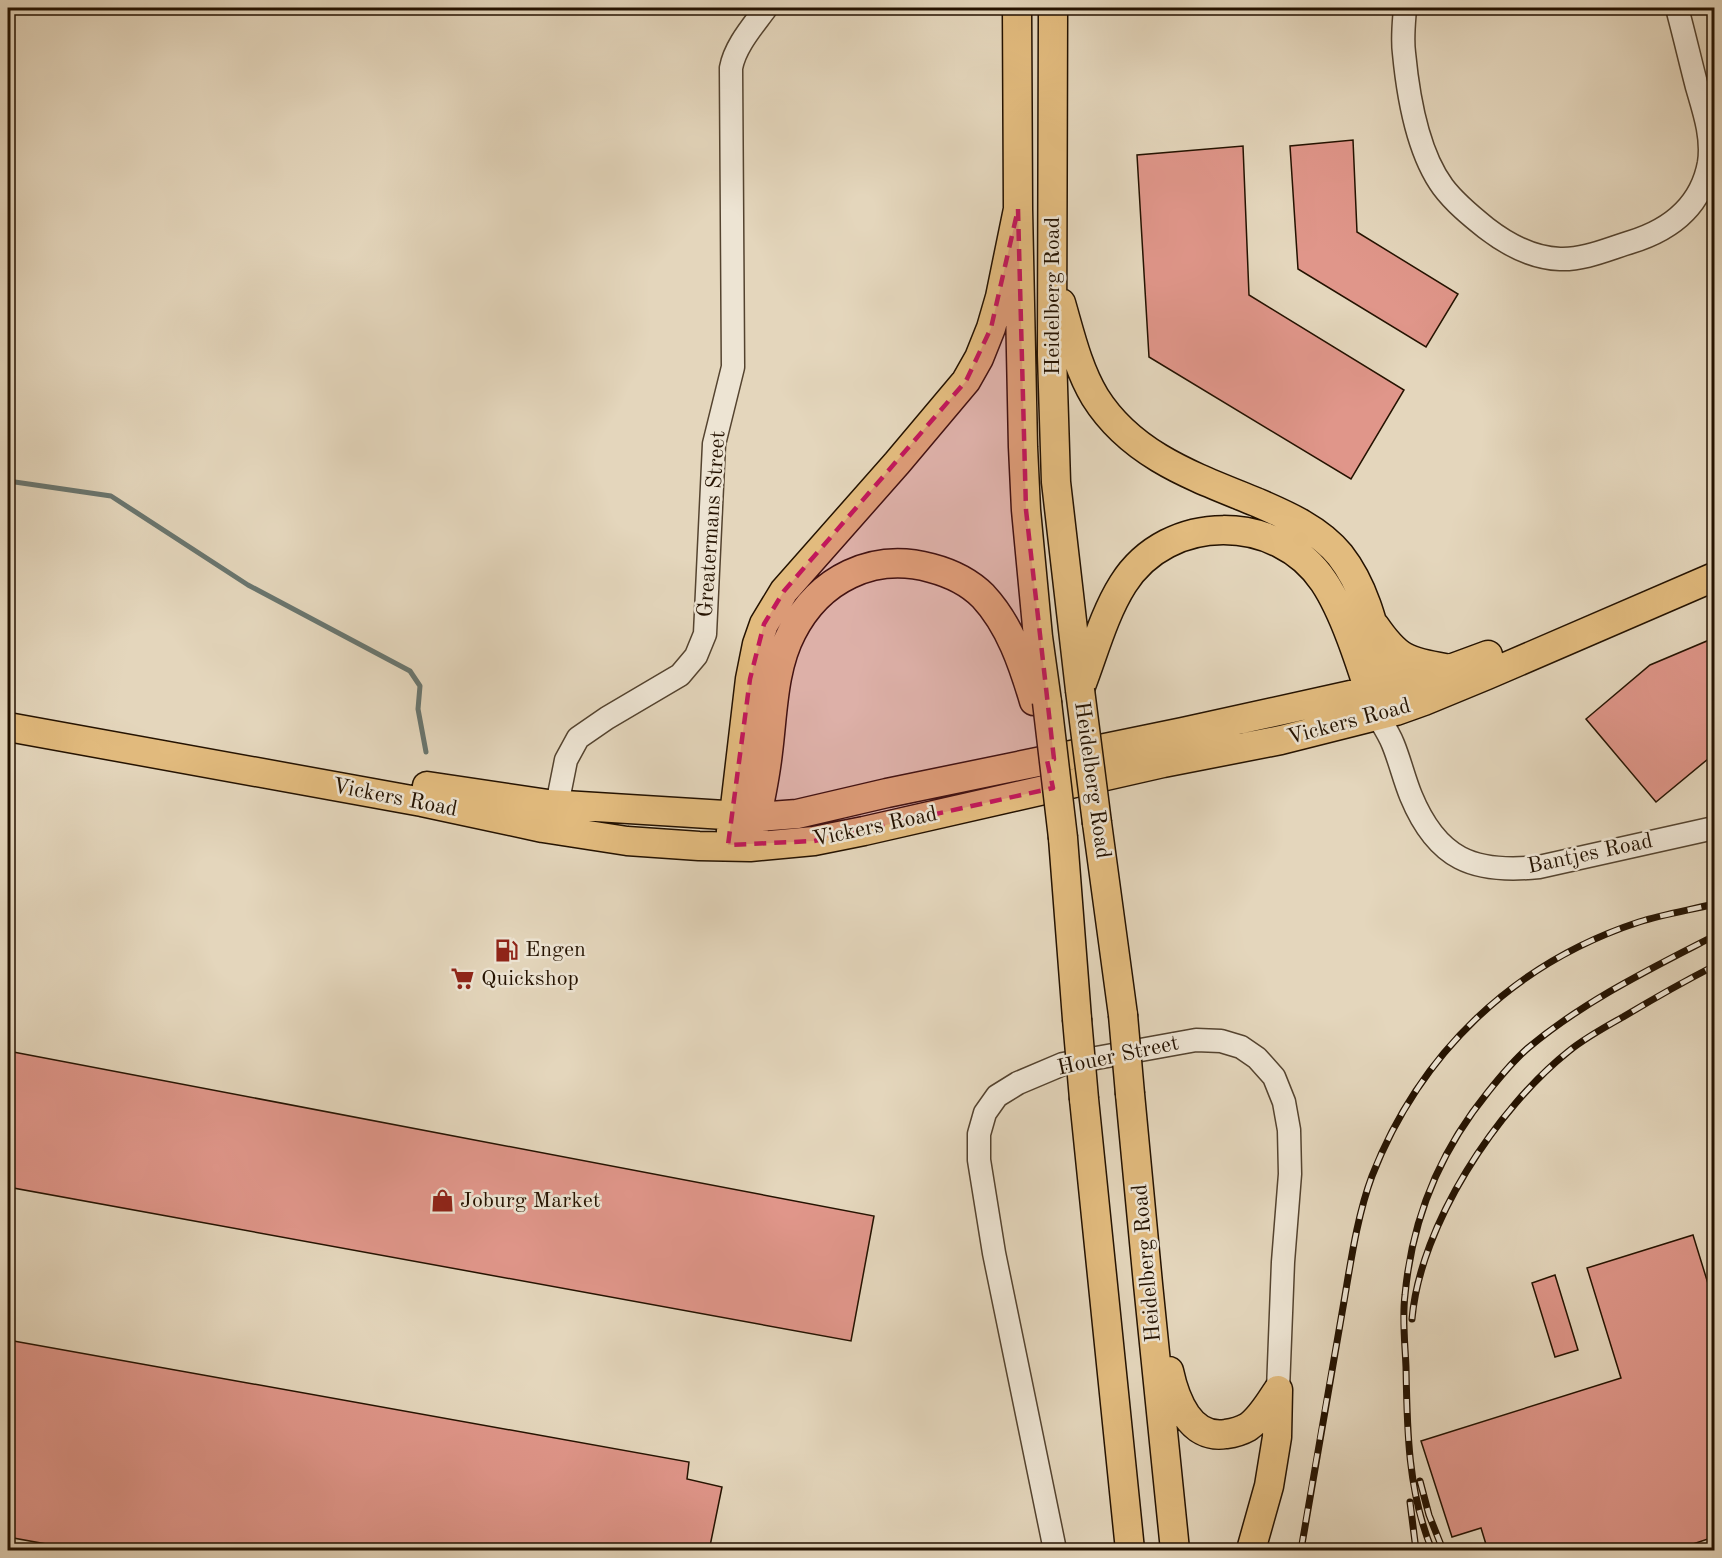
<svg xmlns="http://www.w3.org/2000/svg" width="1722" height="1558" viewBox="0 0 1722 1558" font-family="'Old Standard TT',serif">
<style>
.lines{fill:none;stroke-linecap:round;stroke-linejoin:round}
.stream{stroke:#69756e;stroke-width:5}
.building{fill:#e0968a;stroke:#241200;stroke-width:1.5}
.minor-casing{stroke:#54432f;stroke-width:25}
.major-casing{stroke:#241200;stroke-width:31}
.minor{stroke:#ede4d3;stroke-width:22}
.major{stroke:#e2bb7e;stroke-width:28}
.rail-casing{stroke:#241200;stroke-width:7}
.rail{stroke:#ede4d3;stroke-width:4.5;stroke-dasharray:14;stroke-linecap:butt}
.major-bridge-casing{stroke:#241200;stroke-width:31;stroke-linecap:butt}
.major-bridge{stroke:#e2bb7e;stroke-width:28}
.marked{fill:#c2185b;fill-opacity:0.2;stroke:#c2185b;stroke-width:4.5;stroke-dasharray:12 8;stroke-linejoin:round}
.labels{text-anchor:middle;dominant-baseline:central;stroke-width:5;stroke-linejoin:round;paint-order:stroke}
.street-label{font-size:22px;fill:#241200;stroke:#ede4d3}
.poi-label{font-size:22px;fill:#241200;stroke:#ede4d3;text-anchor:start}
</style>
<rect width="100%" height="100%" fill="#e4d6bc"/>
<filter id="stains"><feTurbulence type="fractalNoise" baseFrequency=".00333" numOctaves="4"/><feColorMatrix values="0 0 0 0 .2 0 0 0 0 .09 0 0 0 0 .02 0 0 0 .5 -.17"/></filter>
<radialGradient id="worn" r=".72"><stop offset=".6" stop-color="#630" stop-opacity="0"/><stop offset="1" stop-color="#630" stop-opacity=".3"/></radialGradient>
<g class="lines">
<!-- stream -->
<path class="stream" d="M 8,481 L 111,496 L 248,585 L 410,671 L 420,686 L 418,709 L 426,752"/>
</g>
<!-- building -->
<path class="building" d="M 1353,140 L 1357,232 L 1458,294 L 1426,347 L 1298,269 L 1290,146 Z
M 1243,146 L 1249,295 L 1404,390 L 1351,479 L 1149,357 L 1137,155 Z
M 1714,638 L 1714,754 L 1656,802 L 1586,719 L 1650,665 Z
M 8,1051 L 874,1216 L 851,1341 L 8,1187 Z
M 1693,1235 L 1714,1303 L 1714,1537 L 1672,1551 L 1488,1551 L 1481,1528 L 1452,1537 L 1421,1441 L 1621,1378 L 1587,1268 Z
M 1555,1275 L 1578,1350 L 1555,1357 L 1532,1283 Z
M 8,1340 L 689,1462 L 687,1479 L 722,1487 L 709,1551 L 85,1551 L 8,1537 Z"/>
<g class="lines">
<defs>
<path id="minor" d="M 1405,8 C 1404,22 1402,38 1404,53 C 1408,95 1418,153 1443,187 C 1455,203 1471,216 1486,228 C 1508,245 1532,258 1560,259 C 1584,260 1608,249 1631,242 C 1670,230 1701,207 1709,163 C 1713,137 1704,111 1697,87 C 1690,60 1684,34 1677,8
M 1377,715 C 1383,725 1389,734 1393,744 C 1400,761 1404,779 1411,796 C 1437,859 1473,874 1539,867 L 1714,828
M 557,805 L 566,760 L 578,738 L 607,718 L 680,675 L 696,656 L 705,634 L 714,444 L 733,367 L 731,68 C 735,46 753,26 766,8
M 1055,1550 L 994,1253 L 979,1160 L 979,1134 L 985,1113 L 997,1096 L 1018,1083 L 1063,1064 L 1196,1040 L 1221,1041 L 1241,1047 L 1257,1058 L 1274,1077 L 1284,1102 L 1289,1130 L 1290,1174 L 1283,1262 L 1278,1390"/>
<path id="major" d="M 1017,8 L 1018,209 L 1023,447 L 1026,510 L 1038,637 L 1047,702
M 1053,8 L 1052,355 L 1056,482 L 1080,690
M 1061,303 C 1070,334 1078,369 1095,397 C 1132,456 1195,477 1256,502 C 1286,515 1319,529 1340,555 C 1373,597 1378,654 1394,704
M 1375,626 C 1397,658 1407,662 1445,668
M 1081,686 C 1094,652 1104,614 1123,584 C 1168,512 1278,513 1324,582 C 1346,615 1363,672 1375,709
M 8,727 L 422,802 L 543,828 L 627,841 L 699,846 L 750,847 L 814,841 L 864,831 L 1163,763 L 1281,740 L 1396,711 L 1424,701 L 1487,675 L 1714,577
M 427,786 L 548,804 L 757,817 L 797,814 L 887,793 L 1183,732 L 1369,691 L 1450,669 L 1488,655
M 1097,823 L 1123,1015
M 731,831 L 734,815 L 750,679 L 757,644 L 764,624 L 784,591 L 897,463 L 966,381 L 979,358 L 991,328 L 1000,297 L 1018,209
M 753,833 C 759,807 765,779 768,752 C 773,713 773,668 792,632 C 819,579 873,552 931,568 C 950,573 969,582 983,596 C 1010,625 1023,664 1034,701
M 1063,838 L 1077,1019
M 1130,1094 L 1148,1284 L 1175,1550
M 1084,1099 L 1130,1550
M 1169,1371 C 1175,1399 1190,1440 1226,1434 C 1234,1433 1241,1431 1248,1427 C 1261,1418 1269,1403 1278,1390
M 1251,1550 L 1269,1486 L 1277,1437 L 1278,1390"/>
</defs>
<!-- minor casing -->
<use href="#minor" class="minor-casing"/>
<!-- major casing -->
<use href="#major" class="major-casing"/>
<!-- minor -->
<use href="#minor" class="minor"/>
<!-- major -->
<use href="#major" class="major"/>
<defs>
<path id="rail" d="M 1412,1319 C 1420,1225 1497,1108 1569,1051 C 1585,1038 1605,1027 1623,1017 C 1653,999 1683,982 1714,966
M 1420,1481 L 1429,1515 L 1443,1550
M 1410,1502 L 1416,1550
M 1301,1550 C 1314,1471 1328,1392 1342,1313 C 1350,1268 1356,1219 1372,1176 C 1420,1053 1514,963 1639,922 C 1664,914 1690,910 1714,904
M 1432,1550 C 1408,1492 1407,1430 1406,1367 C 1405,1343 1402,1318 1405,1295 C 1412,1219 1440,1151 1488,1092 C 1500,1077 1513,1061 1528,1048 C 1584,1001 1650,969 1714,936"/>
</defs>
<!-- rail casing -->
<use href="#rail" class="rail-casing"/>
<!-- rail -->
<use href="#rail" class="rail"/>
<defs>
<path id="major-bridge" d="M 1080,690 L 1097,823
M 1047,702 L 1063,838
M 1123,1015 L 1130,1094
M 1077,1019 L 1084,1099"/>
</defs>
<!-- major-bridge casing -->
<use href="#major-bridge" class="major-bridge-casing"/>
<!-- major-bridge -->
<use href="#major-bridge" class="major-bridge"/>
</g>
<!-- marked area -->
<path class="marked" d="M 1018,209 L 1026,510 L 1054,759 L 1047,760 L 1053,788 L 814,841 L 728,845 L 750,679 L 764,624 L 784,591 L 966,381 L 991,328 Z"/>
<!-- icons -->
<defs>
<symbol id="fuel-bare" viewBox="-9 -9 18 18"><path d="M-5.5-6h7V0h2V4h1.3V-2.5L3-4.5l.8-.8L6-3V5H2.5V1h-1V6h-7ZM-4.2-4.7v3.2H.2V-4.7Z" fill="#8f2418" stroke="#ede4d3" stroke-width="2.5" paint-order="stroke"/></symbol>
<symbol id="supermarket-bare" viewBox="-9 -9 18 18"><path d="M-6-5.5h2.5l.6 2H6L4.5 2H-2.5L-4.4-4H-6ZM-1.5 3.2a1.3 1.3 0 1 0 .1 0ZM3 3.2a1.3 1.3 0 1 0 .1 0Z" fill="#8f2418" stroke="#ede4d3" stroke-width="2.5" paint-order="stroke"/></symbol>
<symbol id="shop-bare" viewBox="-9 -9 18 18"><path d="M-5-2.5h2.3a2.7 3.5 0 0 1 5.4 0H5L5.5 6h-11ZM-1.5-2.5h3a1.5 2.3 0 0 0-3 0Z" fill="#8f2418" stroke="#ede4d3" stroke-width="2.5" paint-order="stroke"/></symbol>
</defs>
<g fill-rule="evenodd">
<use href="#fuel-bare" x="490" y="934" width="33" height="33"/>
<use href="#supermarket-bare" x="446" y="962" width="33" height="33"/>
<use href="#shop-bare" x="426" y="1184" width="33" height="33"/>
</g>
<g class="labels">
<!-- street labels -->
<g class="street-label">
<text transform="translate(1053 296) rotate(-90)">Heidelberg Road</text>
<text transform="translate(712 524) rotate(-86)">Greatermans Street</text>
<text transform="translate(1349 722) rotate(-15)">Vickers Road</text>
<text transform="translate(1092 780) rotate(82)">Heidelberg Road</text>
<text transform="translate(395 798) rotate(11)">Vickers Road</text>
<text transform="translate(875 827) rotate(-12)">Vickers Road</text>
<text transform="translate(1590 854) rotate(-12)">Bantjes Road</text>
<text transform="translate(1118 1056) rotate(-12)">Houer Street</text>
<text transform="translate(1147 1263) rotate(-95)">Heidelberg Road</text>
</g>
<!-- poi labels -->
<g class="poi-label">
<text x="525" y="950">Engen</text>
<text x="481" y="979">Quickshop</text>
<text x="460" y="1201">Joburg Market</text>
</g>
</g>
<!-- margin -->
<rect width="1722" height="1558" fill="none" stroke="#e4d6bc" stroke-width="30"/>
<rect x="9" y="9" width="1704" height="1540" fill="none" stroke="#241200" stroke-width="3"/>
<rect x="15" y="15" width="1692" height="1528" fill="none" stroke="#241200" stroke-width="1.5"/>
<rect width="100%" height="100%" filter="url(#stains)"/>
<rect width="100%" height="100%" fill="url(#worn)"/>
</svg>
